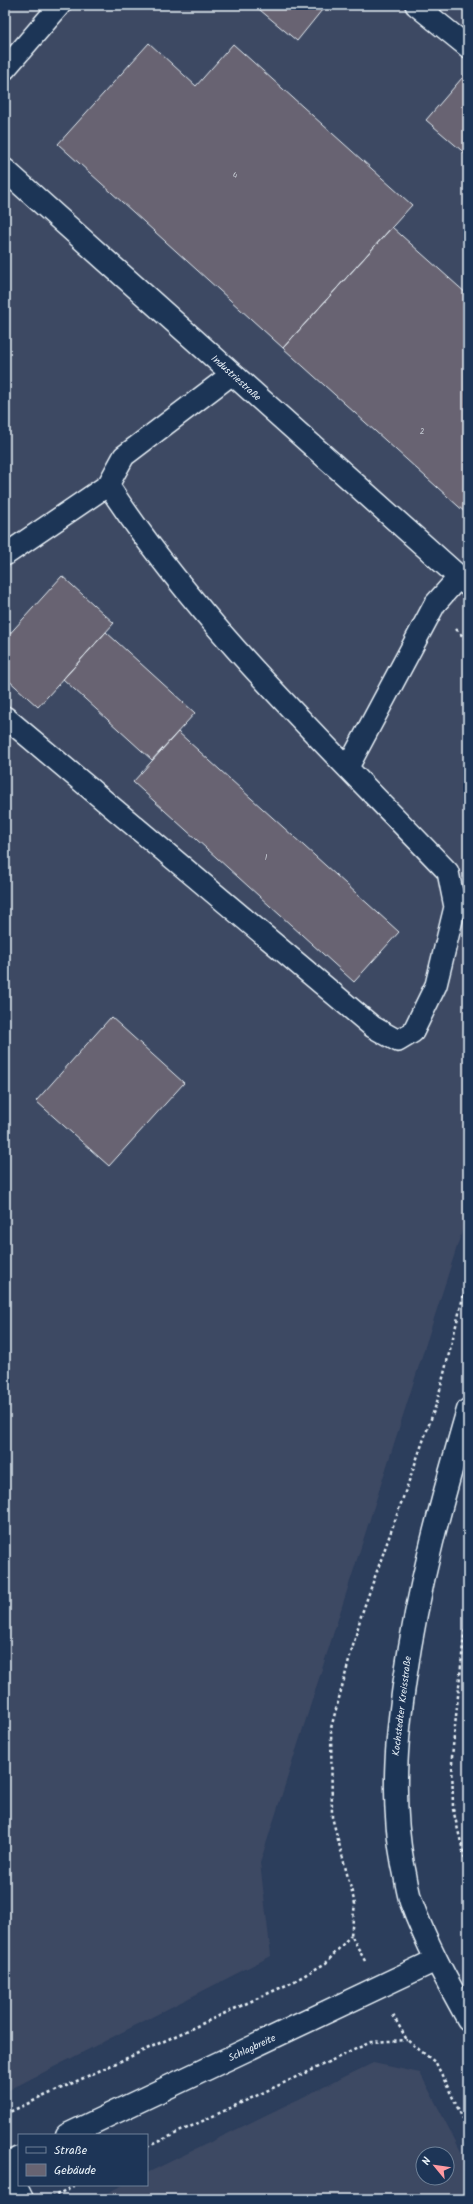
<svg xmlns="http://www.w3.org/2000/svg" width="473" height="2204" viewBox="0 0 473 2204" font-family="Kalam,sans-serif">
<style>
.built{fill:#3e4963;fill-rule:evenodd}
.building{fill:#686472;stroke:#e8f1f8}
.lines{fill:none;stroke-linecap:round;stroke-linejoin:round}
.service-casing{stroke:#e8f1f8;stroke-width:24}
.minor-casing{stroke:#e8f1f8;stroke-width:25}
.tertiary-casing{stroke:#e8f1f8;stroke-width:25}
.path{stroke:#e8f1f8;stroke-width:2.5;stroke-dasharray:3 3;stroke-linecap:butt}
.service{stroke:#1d3557;stroke-width:21}
.minor{stroke:#1d3557;stroke-width:22}
.tertiary{stroke:#1d3557;stroke-width:22}
.labels{text-anchor:middle;dominant-baseline:central;stroke-width:4;stroke-linejoin:round;paint-order:stroke}
.number-label{font-size:8px;fill:#c8ced6}
.street-label{font-size:10px;fill:#e8f1f8;stroke:#1d3557}
</style>
<rect width="100%" height="100%" fill="#2c3e5c"/>
<filter id="ink" filterUnits="userSpaceOnUse"><feTurbulence type="fractalNoise" baseFrequency=".025" numOctaves="2"/><feDisplacementMap in="SourceGraphic" scale="8" xChannelSelector="R" yChannelSelector="G"/><feConvolveMatrix kernelMatrix="1 2 1 2 8 2 1 2 1" color-interpolation-filters="sRGB"/></filter>
<g filter="url(#ink)">
<!-- built -->
<path class="built" d="M 5,5 L 468,5 L 468,1212 L 260,1863 L 271,1956 L 5,2092 Z
M 373,2063 L 420,2073 L 468,2165 L 468,2199 L 95,2199 L 123,2185 L 147,2185 L 147,2173 ZM 423,2154 L 447,2154 L 447,2178 L 423,2178 Z"/>
<!-- building -->
<path class="building" d="M 254,5 L 326,5 L 297,41 Z
M 149,43 L 196,86 L 233,44 L 412,205 L 283,348 L 58,144 Z
M 468,71 L 468,156 L 426,120 Z
M 392,227 L 468,295 L 468,515 L 283,348 Z
M 62,576 L 114,623 L 38,707 L 5,677 L 5,639 Z
M 106,632 L 195,713 L 152,760 L 63,679 Z
M 178,732 L 399,932 L 354,982 L 133,782 Z
M 111,1017 L 184,1083 L 109,1166 L 36,1101 Z"/>
<g class="lines">
<defs>
<path id="service" d="M 416,5 L 468,47
M 5,69 L 60,5
M 5,555 L 108,485
M 5,717 L 373,1027 L 398,1041 L 413,1032 L 436,985 L 455,907 L 448,872 C 331,749 201,627 108,485 L 124,456 L 232,374
M 348,767 L 435,604 L 459,577"/>
<path id="minor" d="M 5,170 L 468,585
M 5,2165 L 22,2199"/>
<path id="tertiary" d="M 468,1410 C 442,1500 418,1586 405,1679 C 396,1741 391,1802 403,1865 C 406,1877 407,1890 411,1902 C 426,1943 447,1981 468,2019
M 67,2135 L 436,1960
M 5,2165 L 19,2158"/>
</defs>
<!-- service casing -->
<use href="#service" class="service-casing"/>
<!-- minor casing -->
<use href="#minor" class="minor-casing"/>
<!-- tertiary casing -->
<use href="#tertiary" class="tertiary-casing"/>
<!-- path -->
<path class="path" d="M 456,629 L 468,642
M 468,1618 L 464,1635 L 452,1757 L 453,1809 L 468,1872
M 365,1961 L 351,1935 L 355,1904 L 332,1817 L 331,1728 L 361,1616 L 437,1402 L 468,1277
M 393,2015 L 407,2040 L 436,2063 L 468,2129
M 5,2114 L 293,1982 L 326,1963 L 351,1935
M 147,2147 L 371,2042 L 407,2040
M 51,2198 L 75,2185"/>
<!-- service -->
<use href="#service" class="service"/>
<!-- minor -->
<use href="#minor" class="minor"/>
<!-- tertiary -->
<use href="#tertiary" class="tertiary"/>
</g>
</g>
<g class="labels">
<!-- number labels -->
<g class="number-label">
<text x="235" y="175">4</text>
<text x="422" y="431">2</text>
<text x="266" y="857">1</text>
</g>
<!-- street labels -->
<g class="street-label">
<text transform="translate(236 378) rotate(42)">Industriestraße</text>
<text transform="translate(402 1706) rotate(-83)">Kochstedter Kreisstraße</text>
<text transform="translate(252 2048) rotate(-25)">Schlagbreite</text>
</g>
</g>
<!-- margin -->
<rect width="473" height="2204" fill="none" stroke="#1d3557" stroke-width="20"/>
<rect x="10" y="10" width="453" height="2184" fill="none" stroke="#e8f1f8" stroke-width="1.5" filter="url(#ink)"/>
<!-- legend -->
<rect x="18" y="2134" width="130" height="52" fill="#1d3557" stroke="#6e8097"/>
<rect x="26" y="2147" width="20" height="6" fill="#1d3557" stroke="#6e8097"/>
<text x="54" y="2154" font-size="12" fill="#e8f1f8">Straße</text>
<rect x="26" y="2164" width="20" height="12" fill="#686472" stroke="#6e8097"/>
<text x="54" y="2174" font-size="12" fill="#e8f1f8">Gebäude</text>
<!-- north arrow -->
<g transform="translate(435 2166) rotate(299)"><circle r="19" fill="#1d3557" stroke="#6e8097"/>
<path d="M0-3L7 15L0 10L-7 15Z" fill="#ff9aa2"/>
<text y="-6" font-size="11" font-weight="bold" text-anchor="middle" fill="#e8f1f8">N</text>
</g>
</svg>
